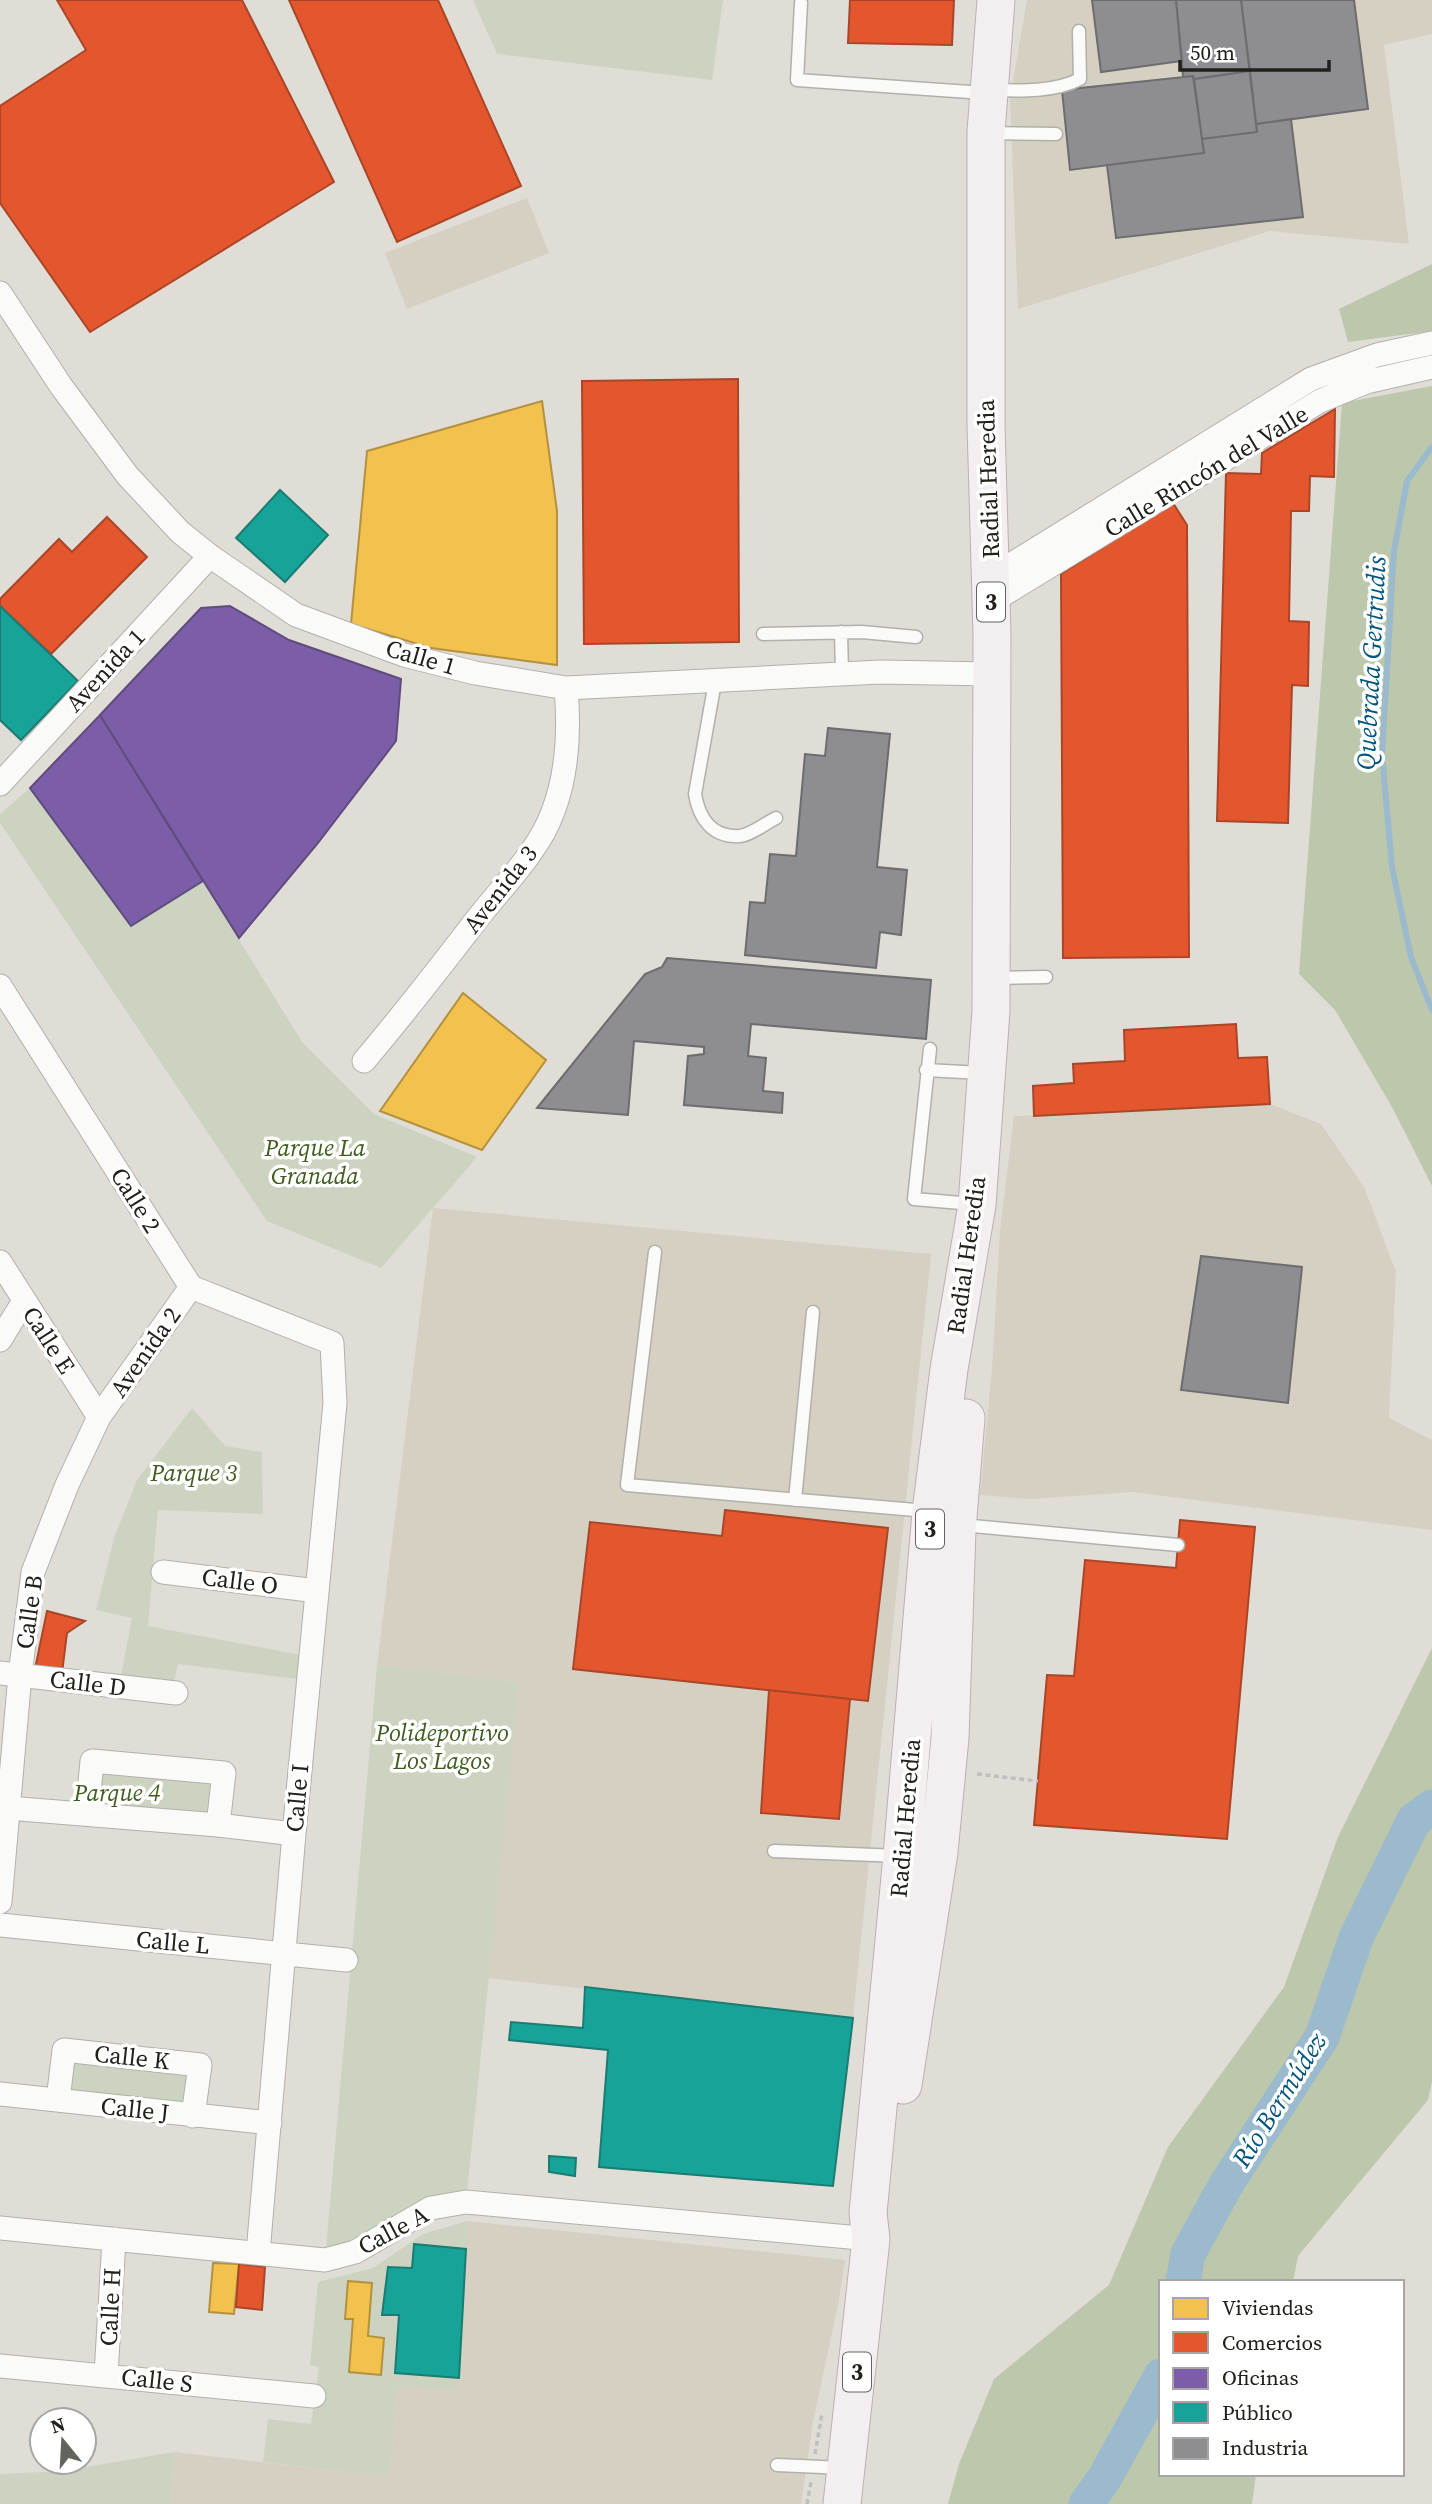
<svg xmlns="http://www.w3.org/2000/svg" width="1432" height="2504" viewBox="0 0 1432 2504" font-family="'Source Serif 4',serif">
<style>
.built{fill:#d5d0c2}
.green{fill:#ccd4c1;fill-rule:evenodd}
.forest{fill:#bcc7ac}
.homes{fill:#f2c14e;stroke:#b3913f;stroke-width:2}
.shops{fill:#e4572e;stroke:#aa4628;stroke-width:2}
.offices{fill:#7b5ea7;stroke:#604b7d;stroke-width:2}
.public{fill:#17a398;stroke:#1a7c72;stroke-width:2}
.industry{fill:#8d8d92;stroke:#6d6c6e;stroke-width:2}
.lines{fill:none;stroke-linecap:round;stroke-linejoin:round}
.stream{stroke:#9bbacd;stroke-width:6}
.river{stroke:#9bbacd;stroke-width:35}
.service-casing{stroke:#b2b0ab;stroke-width:15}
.minor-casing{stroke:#b2b0ab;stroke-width:25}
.primary-casing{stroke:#bab0b4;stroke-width:39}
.path{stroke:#c0bfbd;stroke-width:3.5;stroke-dasharray:5 3.5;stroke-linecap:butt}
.service{stroke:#fafaf9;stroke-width:12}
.minor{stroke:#fafaf9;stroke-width:23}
.primary{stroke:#f3eff1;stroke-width:37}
.labels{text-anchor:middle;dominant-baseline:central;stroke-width:7;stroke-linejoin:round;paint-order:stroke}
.shield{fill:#fff;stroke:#64635f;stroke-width:2}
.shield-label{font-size:23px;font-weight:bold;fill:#21201b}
.street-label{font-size:24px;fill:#21201b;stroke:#fff}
.park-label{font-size:24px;font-style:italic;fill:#405d1e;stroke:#fff}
.water-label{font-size:26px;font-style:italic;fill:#02557e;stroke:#fff}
</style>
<rect width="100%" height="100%" fill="#e0ddd6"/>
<!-- built -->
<path class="built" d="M 1027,0 L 1432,0 L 1432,34 L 1384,45 L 1409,244 L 1270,231 L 1018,309 L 1010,98 Z
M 527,198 L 549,253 L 407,309 L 385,253 Z
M 1270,1104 L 1321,1124 L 1364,1187 L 1396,1272 L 1389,1418 L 1432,1440 L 1432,1530 L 1132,1492 L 1029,1499 L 980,1495 L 992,1368 L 1000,1231 L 1014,1116 Z
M 433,1208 L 931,1254 L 853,2018 L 487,1978 L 519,1682 L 377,1665 Z
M 467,2221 L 845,2260 L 838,2305 L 813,2422 L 801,2504 L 171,2504 L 174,2452 L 390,2477 L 397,2387 L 458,2390 Z"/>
<!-- green -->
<path class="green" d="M 473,0 L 723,0 L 712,80 L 497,54 Z
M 30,788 L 131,926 L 203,881 L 302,1042 L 374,1114 L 477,1157 L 381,1268 L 267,1221 L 0,823 L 0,814 Z
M 192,1408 L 225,1446 L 262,1452 L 263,1514 L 158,1510 L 148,1626 L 301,1655 L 297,1679 L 178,1664 L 174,1682 L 121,1676 L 132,1618 L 96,1610 L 114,1538 L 137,1480 Z
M 377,1665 L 519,1682 L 466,2202 L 325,2260 Z
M 94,1764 L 217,1780 L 213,1823 L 87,1814 Z
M 73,2056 L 188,2069 L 184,2103 L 69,2091 Z
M 467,2221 L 466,2249 L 415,2244 L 412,2268 L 388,2267 L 382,2314 L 399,2315 L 395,2372 L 459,2378 L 458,2390 L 397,2387 L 390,2477 L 263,2462 L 268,2419 L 311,2424 L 319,2367 L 310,2365 L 318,2282 L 373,2268 L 423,2234 ZM 348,2281 L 372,2283 L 368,2336 L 384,2338 L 381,2375 L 350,2372 L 353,2319 L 345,2319 Z
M 174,2452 L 171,2504 L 0,2504 L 0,2474 L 62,2471 Z"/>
<!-- forest -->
<path class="forest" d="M 1432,264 L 1432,331 L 1348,342 L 1339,309 Z
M 1432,386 L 1432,1186 L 1392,1107 L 1335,1010 L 1299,974 L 1342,403 Z
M 1432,1648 L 1432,2082 L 1428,2100 L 1298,2256 L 1293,2282 L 1161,2282 L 1161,2474 L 1256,2474 L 1252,2504 L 948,2504 L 959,2464 L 994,2379 L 1109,2285 L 1168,2147 L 1284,1987 L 1338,1837 Z"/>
<!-- homes -->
<path class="homes" d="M 542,401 L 557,511 L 557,665 L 431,648 L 351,624 L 367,451 Z
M 463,993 L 546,1060 L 482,1150 L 380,1111 Z
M 213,2263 L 239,2264 L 234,2314 L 209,2312 Z
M 348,2281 L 372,2283 L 368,2336 L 384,2338 L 381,2375 L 349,2372 L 353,2319 L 345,2319 Z"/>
<!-- shops -->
<path class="shops" d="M 57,0 L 242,0 L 334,182 L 90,332 L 0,203 L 0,106 L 86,50 Z
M 289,0 L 438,0 L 521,186 L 397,242 Z
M 850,0 L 954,0 L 952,45 L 848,43 Z
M 738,379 L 739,642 L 584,644 L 582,381 Z
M 1335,409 L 1334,477 L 1310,476 L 1309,511 L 1291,511 L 1289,621 L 1309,622 L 1308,686 L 1292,685 L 1288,823 L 1217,821 L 1226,473 L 1261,474 L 1262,453 Z
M 1173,503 L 1187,525 L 1189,957 L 1063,958 L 1061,574 Z
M 107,517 L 147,557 L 51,654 L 0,606 L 0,599 L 59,539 L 72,552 Z
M 1236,1024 L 1238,1058 L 1267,1057 L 1270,1104 L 1034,1116 L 1033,1086 L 1074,1083 L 1073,1064 L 1125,1061 L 1124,1030 Z
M 725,1510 L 888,1528 L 868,1701 L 573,1669 L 590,1522 L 722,1536 Z
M 1180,1520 L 1255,1527 L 1227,1839 L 1034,1825 L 1047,1675 L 1074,1676 L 1085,1560 L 1176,1568 Z
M 47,1611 L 85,1621 L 67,1633 L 62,1673 L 35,1669 Z
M 769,1690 L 850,1699 L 839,1819 L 761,1813 Z
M 239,2264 L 265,2267 L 262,2310 L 236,2307 Z"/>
<!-- offices -->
<path class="offices" d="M 230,606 L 289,640 L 401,679 L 396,741 L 318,843 L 239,938 L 100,715 L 201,608 Z
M 100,715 L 203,881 L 131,926 L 30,788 Z"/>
<!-- public -->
<path class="public" d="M 280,490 L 328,535 L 285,582 L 236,538 Z
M 0,606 L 78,681 L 21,740 L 0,720 Z
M 585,1987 L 853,2018 L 833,2186 L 599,2167 L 608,2050 L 509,2040 L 511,2022 L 583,2028 Z
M 549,2156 L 576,2158 L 575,2176 L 549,2172 Z
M 414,2244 L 466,2249 L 459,2378 L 395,2373 L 399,2315 L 382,2315 L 388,2267 L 412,2268 Z"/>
<!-- industry -->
<path class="industry" d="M 1092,0 L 1176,0 L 1182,61 L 1101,72 Z
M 1176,0 L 1241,0 L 1250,71 L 1194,79 L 1193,76 L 1183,77 Z
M 1241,0 L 1354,0 L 1368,109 L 1256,124 Z
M 1250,71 L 1257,132 L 1202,139 L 1194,79 Z
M 1193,76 L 1204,153 L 1070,170 L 1062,90 Z
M 1291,119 L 1303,217 L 1116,238 L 1107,165 L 1204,153 L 1202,139 L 1257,132 L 1256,124 Z
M 828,728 L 890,734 L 877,867 L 907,870 L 901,935 L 880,932 L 876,968 L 745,955 L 750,902 L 765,903 L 770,854 L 796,856 L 805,754 L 825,756 Z
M 667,958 L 931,980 L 926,1039 L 751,1024 L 748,1056 L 766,1058 L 763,1091 L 783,1093 L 782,1113 L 684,1105 L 688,1056 L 704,1054 L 704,1047 L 634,1041 L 628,1115 L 537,1108 L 645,974 L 662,967 Z
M 1201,1256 L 1302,1267 L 1288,1403 L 1181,1390 Z"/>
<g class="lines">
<!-- stream -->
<path class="stream" d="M 1432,447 L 1407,481 L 1394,551 L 1382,754 L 1392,867 L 1411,957 L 1432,1010"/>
<!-- river -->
<path class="river" d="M 1183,2282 L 1188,2254 L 1227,2183 L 1322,2037 L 1356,1938 L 1414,1820 L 1432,1807
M 1086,2504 L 1104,2479 L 1161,2376"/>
<defs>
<path id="service" d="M 801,3 L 797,80 L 984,93
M 993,90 C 1021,91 1055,92 1080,79 L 1079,31
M 990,133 L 1056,134
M 841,632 L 842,674
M 763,634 L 862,632 L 916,637
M 715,682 L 695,794 C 699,818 712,838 740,836 C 751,835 766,823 776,818
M 995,978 L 1046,977
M 930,1049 L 914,1199 L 973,1204
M 926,1070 L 982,1073
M 655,1252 L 627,1485 L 927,1511
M 795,1500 L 813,1312
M 962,1525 L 1178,1545
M 774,1851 L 900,1856
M 777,2465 L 844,2468"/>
<path id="minor" d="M 0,293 L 61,386 L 127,475 L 180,532 L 210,556 L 296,615 L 404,655 L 475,673 L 566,688 L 880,672 L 992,674
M 991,577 L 1311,379 L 1377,355 L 1432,343
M 991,602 L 1320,401 L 1366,382 L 1432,367
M 0,784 L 210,556
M 0,986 L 191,1287 L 332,1343 L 335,1403 L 294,1834 L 258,2253
M 364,1061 C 402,1016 438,970 474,923 C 492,899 514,877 531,852 C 566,805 571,745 566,688
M 0,1262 L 99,1417
M 0,1340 L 24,1301
M 163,1572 L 317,1591
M 0,1673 L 176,1693
M 8,1808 L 218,1825 L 294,1834
M 87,1814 L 92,1761 L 224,1773 L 218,1825
M 0,1902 L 20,1675 L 33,1572 L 67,1485 L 99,1417 L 191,1287
M 0,1925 L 346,1960
M 0,2094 L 270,2123
M 58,2100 L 64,2050 L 200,2065 L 193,2116
M 0,2228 L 325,2260 L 355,2252 L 431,2208 L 466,2202 L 871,2239
M 0,2366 L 314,2396
M 106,2375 L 114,2239"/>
<path id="primary" d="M 903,2085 L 939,1852 L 950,1738 L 957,1530 L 966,1418
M 842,2504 L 871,2239 L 868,2213 L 902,1856 L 931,1512 L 949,1369 L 977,1205 L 991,1011 L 992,634 L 986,425 L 986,132 L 996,0"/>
</defs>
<!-- service casing -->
<use href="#service" class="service-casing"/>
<!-- minor casing -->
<use href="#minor" class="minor-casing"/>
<!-- primary casing -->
<use href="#primary" class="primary-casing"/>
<!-- path -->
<path class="path" d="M 977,1774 L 1038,1781
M 815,2454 L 822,2413
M 807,2504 L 811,2482"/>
<!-- service -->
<use href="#service" class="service"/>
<!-- minor -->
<use href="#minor" class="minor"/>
<!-- primary -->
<use href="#primary" class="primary"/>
</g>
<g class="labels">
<!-- shield labels -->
<g class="shield">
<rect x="977" y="582.5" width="28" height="39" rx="5"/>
<rect x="916" y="1509.5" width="28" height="39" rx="5"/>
<rect x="843" y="2352.5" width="28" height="39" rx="5"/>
</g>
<g class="shield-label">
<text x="991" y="602">3</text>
<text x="930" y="1529">3</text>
<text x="857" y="2372">3</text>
</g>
<!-- street labels -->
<g class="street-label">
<text transform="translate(1206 471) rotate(-31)">Calle Rincón del Valle</text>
<text transform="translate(988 479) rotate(-92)">Radial Heredia</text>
<text transform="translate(421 657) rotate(16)">Calle 1</text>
<text transform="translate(105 670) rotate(-47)">Avenida 1</text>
<text transform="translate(500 889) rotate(-52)">Avenida 3</text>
<text transform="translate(136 1200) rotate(58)">Calle 2</text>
<text transform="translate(966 1255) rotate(-82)">Radial Heredia</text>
<text transform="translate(49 1340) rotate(57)">Calle E</text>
<text transform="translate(145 1352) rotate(-55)">Avenida 2</text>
<text transform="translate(240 1581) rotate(7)">Calle O</text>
<text transform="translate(29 1612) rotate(-82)">Calle B</text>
<text transform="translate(88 1683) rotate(7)">Calle D</text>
<text transform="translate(297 1798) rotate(-85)">Calle I</text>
<text transform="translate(905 1818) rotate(-85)">Radial Heredia</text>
<text transform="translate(173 1942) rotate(5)">Calle L</text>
<text transform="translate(132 2057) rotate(6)">Calle K</text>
<text transform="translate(135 2109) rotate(6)">Calle J</text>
<text transform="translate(393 2230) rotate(-28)">Calle A</text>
<text transform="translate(110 2307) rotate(-87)">Calle H</text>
<text transform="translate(157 2380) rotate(6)">Calle S</text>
</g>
<!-- park labels -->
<g class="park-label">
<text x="315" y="1147">Parque La<tspan x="315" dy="28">Granada</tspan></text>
<text x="194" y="1472">Parque 3</text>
<text x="442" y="1732">Polideportivo<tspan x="442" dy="28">Los Lagos</tspan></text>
<text x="117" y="1792">Parque 4</text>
</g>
<!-- water labels -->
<g class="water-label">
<text transform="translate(1371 663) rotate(-87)">Quebrada Gertrudis</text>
<text transform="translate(1279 2100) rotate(-58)">Río Bermúdez</text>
</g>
</g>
<!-- legend -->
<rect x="1159" y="2280" width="245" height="196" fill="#ffffff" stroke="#a6a6a4" stroke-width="2"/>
<rect x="1173" y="2298" width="35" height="21" fill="#f2c14e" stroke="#a6a6a4" stroke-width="2"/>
<text x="1222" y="2315" font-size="21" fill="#21201b">Viviendas</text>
<rect x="1173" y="2332" width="35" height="21" fill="#e4572e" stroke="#a6a6a4" stroke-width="2"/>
<text x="1222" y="2350" font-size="21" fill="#21201b">Comercios</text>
<rect x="1173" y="2368" width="35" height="21" fill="#7b5ea7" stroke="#a6a6a4" stroke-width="2"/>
<text x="1222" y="2385" font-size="21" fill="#21201b">Oficinas</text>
<rect x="1173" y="2402" width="35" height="21" fill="#17a398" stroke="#a6a6a4" stroke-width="2"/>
<text x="1222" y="2420" font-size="21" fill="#21201b">Público</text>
<rect x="1173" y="2438" width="35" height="21" fill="#8d8d92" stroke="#a6a6a4" stroke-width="2"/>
<text x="1222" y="2455" font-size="21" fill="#21201b">Industria</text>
<!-- north arrow -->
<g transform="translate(63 2441) rotate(342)"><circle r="33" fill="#ffffff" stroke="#a6a6a4" stroke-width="2"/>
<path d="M0-5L12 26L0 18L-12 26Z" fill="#64625c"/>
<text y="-10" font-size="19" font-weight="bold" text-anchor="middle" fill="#21201b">N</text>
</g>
<!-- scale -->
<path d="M1180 60v10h149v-10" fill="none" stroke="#21201b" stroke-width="3.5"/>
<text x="1190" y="60" font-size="21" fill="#21201b" stroke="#ffffff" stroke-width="5" paint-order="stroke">50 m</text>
</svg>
